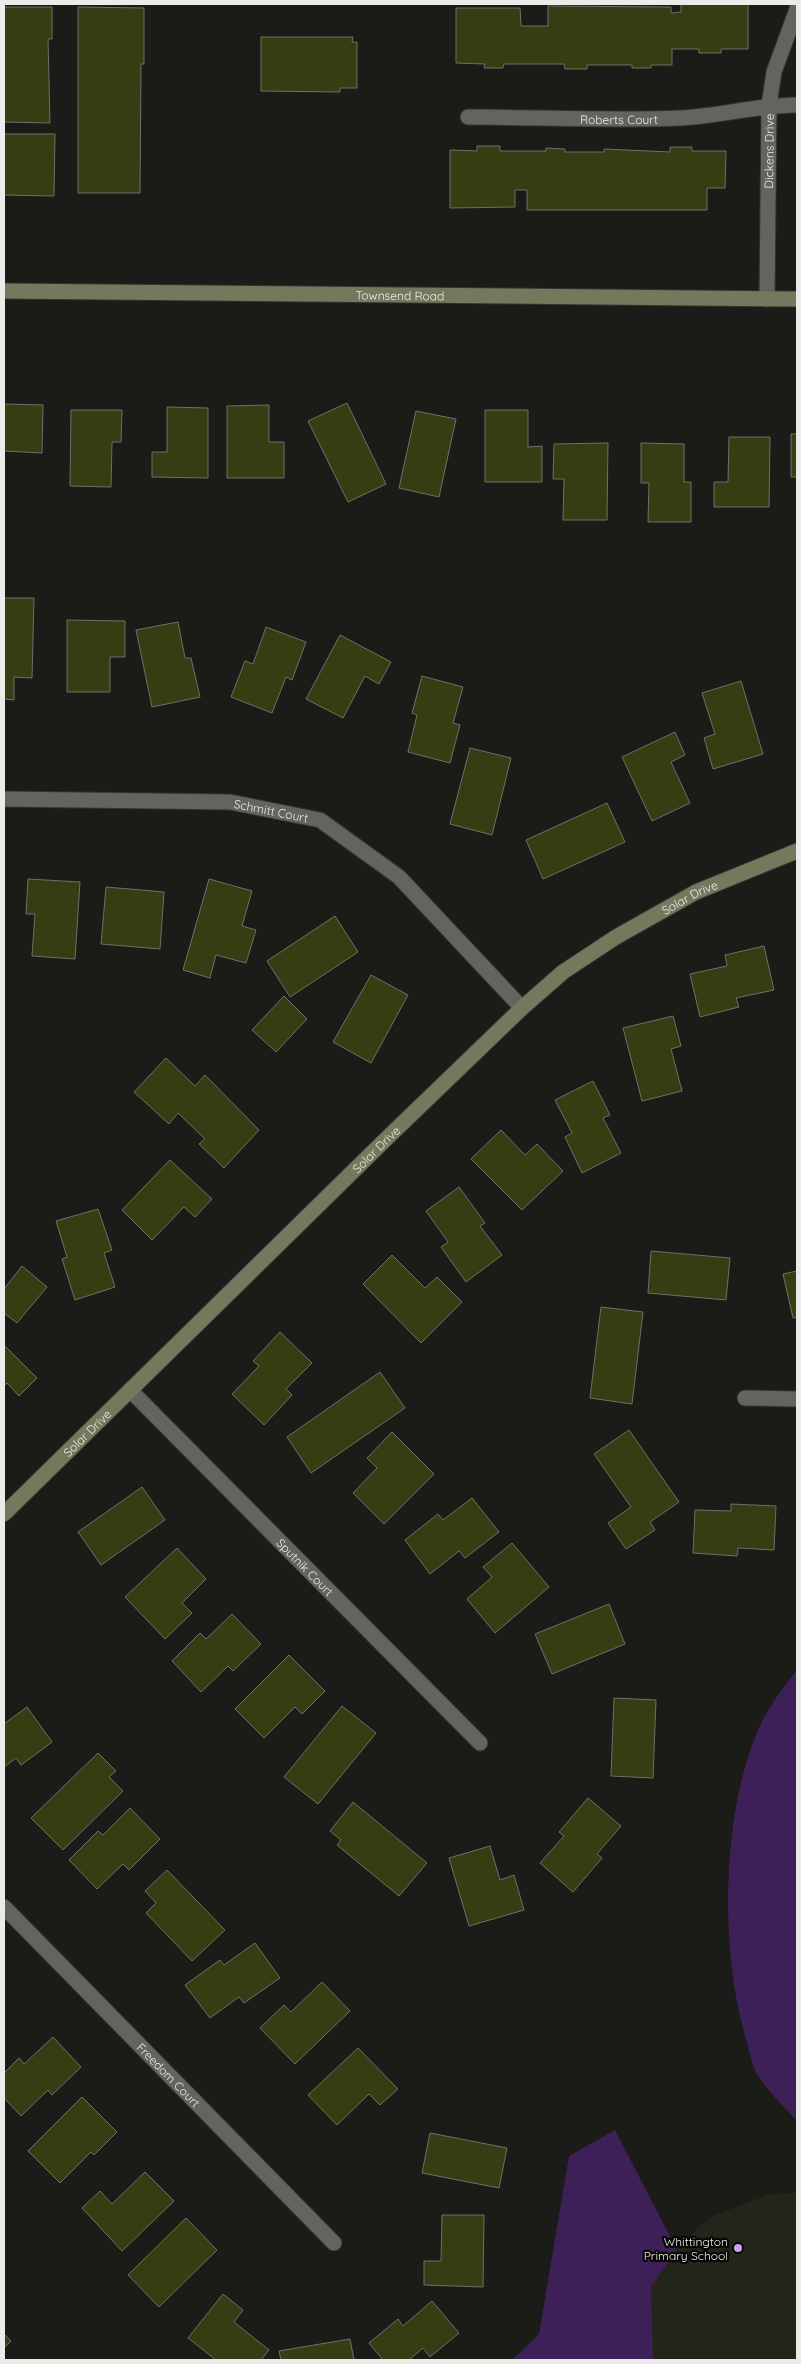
<svg xmlns="http://www.w3.org/2000/svg" width="801" height="2364" viewBox="0 0 801 2364" font-family="Quicksand,sans-serif">
<style>
.built{fill:#23251b}
.green{fill:#3e2058}
.building{fill:#373c12;stroke:#6f706b}
.lines{fill:none;stroke-linecap:round;stroke-linejoin:round}
.street-casing{stroke:#343432;stroke-width:17}
.secondary-casing{stroke:#343432;stroke-width:17}
.street{stroke:#63645e;stroke-width:15}
.secondary{stroke:#74785c;stroke-width:15}
.poi-dot{fill:#c8a5ef;stroke:#060605;stroke-width:2}
.labels{text-anchor:middle;dominant-baseline:central;stroke-width:4.5;stroke-linejoin:round;paint-order:stroke}
.street-label{font-size:12px;fill:#ebece9;stroke:#060605}
.poi-label{font-size:12px;fill:#ebece9;stroke:#060605;text-anchor:end}
</style>
<rect width="100%" height="100%" fill="#1b1b17"/>
<!-- built -->
<path class="built" d="M 797,2192 L 797,2360 L 653,2360 L 646,2279 L 710,2217 L 767,2195 Z"/>
<!-- green -->
<path class="green" d="M 797,1670 L 797,2121 C 784,2106 766,2090 756,2072 C 751,2063 749,2049 746,2039 C 721,1956 722,1834 750,1751 C 761,1717 775,1698 797,1670 Z
M 615,2130 L 677,2250 L 651,2287 L 653,2360 L 512,2360 L 539,2334 L 569,2156 Z"/>
<!-- building -->
<path class="building" d="M 681,4 L 748,4 L 748,49 L 721,49 L 721,53 L 699,53 L 699,49 L 672,49 L 672,65 L 651,65 L 651,68 L 632,68 L 632,65 L 587,65 L 587,69 L 565,69 L 564,64 L 504,64 L 503,68 L 484,68 L 485,64 L 456,63 L 456,8 L 520,8 L 521,26 L 548,26 L 548,6 L 671,7 L 671,13 L 681,12 Z
M 4,7 L 52,7 L 52,39 L 48,39 L 50,123 L 4,122 Z
M 78,7 L 144,8 L 144,64 L 141,64 L 140,193 L 78,193 Z
M 261,37 L 353,37 L 352,42 L 357,42 L 357,88 L 340,88 L 340,92 L 261,91 Z
M 4,134 L 55,134 L 54,196 L 4,195 Z
M 477,146 L 500,146 L 500,151 L 546,151 L 546,148 L 565,149 L 565,152 L 604,152 L 604,149 L 670,152 L 670,147 L 692,147 L 692,151 L 726,151 L 725,188 L 707,188 L 707,210 L 527,210 L 527,190 L 515,190 L 515,207 L 450,208 L 450,150 L 477,151 Z
M 347,403 L 386,484 L 348,502 L 308,421 Z
M 4,404 L 43,405 L 42,453 L 4,451 Z
M 269,405 L 269,442 L 284,442 L 284,478 L 227,478 L 227,406 Z
M 167,407 L 208,408 L 208,478 L 152,477 L 152,452 L 167,452 Z
M 71,410 L 122,410 L 121,442 L 112,442 L 111,487 L 70,486 Z
M 485,410 L 528,410 L 528,447 L 542,446 L 542,482 L 485,482 Z
M 416,411 L 456,419 L 439,497 L 399,488 Z
M 791,434 L 797,434 L 797,477 L 791,477 Z
M 729,437 L 770,437 L 769,507 L 714,507 L 714,482 L 728,482 Z
M 608,443 L 607,520 L 563,520 L 564,479 L 553,479 L 554,444 Z
M 641,443 L 684,444 L 684,482 L 691,482 L 691,522 L 648,522 L 649,483 L 641,483 Z
M 4,598 L 34,598 L 32,678 L 14,677 L 14,700 L 4,699 Z
M 67,620 L 125,621 L 125,657 L 110,657 L 110,692 L 67,692 Z
M 178,622 L 185,658 L 191,658 L 200,697 L 152,707 L 136,630 Z
M 266,627 L 306,642 L 292,680 L 286,677 L 272,713 L 231,697 L 245,661 L 253,664 Z
M 340,635 L 391,662 L 379,684 L 365,676 L 343,718 L 306,699 Z
M 422,676 L 463,687 L 453,723 L 460,725 L 450,763 L 408,752 L 417,715 L 412,713 Z
M 741,681 L 763,754 L 713,769 L 704,738 L 715,734 L 702,693 Z
M 675,732 L 685,755 L 671,762 L 690,803 L 652,821 L 622,757 Z
M 470,748 L 511,758 L 492,835 L 450,824 Z
M 607,803 L 625,842 L 543,879 L 526,840 Z
M 28,879 L 80,882 L 75,959 L 32,956 L 35,914 L 26,914 Z
M 209,879 L 252,891 L 242,926 L 256,930 L 246,963 L 216,955 L 210,978 L 183,970 Z
M 106,887 L 164,892 L 160,949 L 101,944 Z
M 335,916 L 358,952 L 290,997 L 267,961 Z
M 764,946 L 774,990 L 736,998 L 739,1007 L 700,1017 L 690,974 L 727,966 L 725,955 Z
M 371,975 L 408,995 L 371,1063 L 333,1042 Z
M 284,996 L 307,1019 L 276,1052 L 252,1030 Z
M 673,1016 L 681,1046 L 671,1049 L 682,1091 L 642,1101 L 623,1028 Z
M 166,1058 L 195,1086 L 205,1075 L 259,1130 L 224,1168 L 199,1144 L 205,1139 L 178,1113 L 169,1124 L 134,1092 Z
M 593,1081 L 610,1115 L 603,1118 L 621,1153 L 582,1173 L 565,1137 L 572,1133 L 555,1100 Z
M 501,1130 L 525,1155 L 537,1144 L 563,1171 L 522,1210 L 471,1159 Z
M 170,1160 L 212,1199 L 195,1217 L 184,1207 L 152,1240 L 122,1210 Z
M 459,1187 L 485,1223 L 480,1226 L 502,1255 L 466,1282 L 441,1247 L 448,1242 L 426,1211 Z
M 98,1209 L 112,1250 L 104,1253 L 115,1287 L 75,1300 L 62,1259 L 67,1257 L 56,1221 Z
M 651,1251 L 730,1258 L 726,1300 L 648,1293 Z
M 392,1255 L 425,1288 L 437,1277 L 462,1302 L 421,1343 L 363,1284 Z
M 22,1266 L 47,1287 L 17,1323 L 4,1313 L 4,1289 Z
M 797,1271 L 797,1317 L 793,1318 L 783,1274 Z
M 601,1307 L 643,1312 L 632,1404 L 590,1398 Z
M 280,1332 L 312,1363 L 286,1389 L 292,1395 L 264,1425 L 232,1394 L 259,1366 L 253,1361 Z
M 4,1345 L 37,1378 L 19,1396 L 7,1383 L 4,1386 Z
M 380,1372 L 405,1408 L 311,1473 L 287,1437 Z
M 629,1430 L 679,1502 L 650,1522 L 655,1530 L 626,1549 L 608,1523 L 631,1507 L 594,1454 Z
M 392,1432 L 434,1474 L 384,1524 L 353,1493 L 377,1468 L 367,1458 Z
M 142,1487 L 165,1520 L 101,1565 L 78,1532 Z
M 472,1498 L 499,1532 L 465,1558 L 459,1551 L 430,1574 L 405,1540 L 438,1514 L 443,1520 Z
M 731,1504 L 776,1506 L 774,1550 L 738,1548 L 737,1556 L 693,1553 L 695,1510 L 731,1511 Z
M 512,1543 L 549,1587 L 495,1633 L 467,1599 L 492,1577 L 483,1567 Z
M 177,1548 L 206,1579 L 182,1603 L 192,1613 L 165,1639 L 125,1597 Z
M 609,1604 L 625,1644 L 552,1674 L 535,1634 Z
M 232,1614 L 261,1644 L 233,1671 L 228,1666 L 201,1692 L 172,1661 L 200,1633 L 206,1639 Z
M 289,1655 L 325,1691 L 302,1714 L 295,1707 L 264,1738 L 235,1709 Z
M 614,1698 L 656,1700 L 653,1778 L 611,1776 Z
M 342,1706 L 376,1733 L 318,1804 L 284,1777 Z
M 27,1707 L 52,1742 L 21,1765 L 16,1758 L 4,1767 L 4,1724 Z
M 98,1753 L 116,1771 L 109,1777 L 123,1791 L 63,1850 L 31,1818 Z
M 588,1798 L 621,1826 L 597,1854 L 602,1858 L 573,1892 L 540,1863 L 564,1836 L 559,1832 Z
M 353,1802 L 427,1863 L 399,1896 L 337,1845 L 341,1840 L 330,1831 Z
M 130,1808 L 160,1839 L 129,1870 L 123,1864 L 97,1889 L 69,1860 L 98,1831 L 103,1835 Z
M 490,1846 L 500,1880 L 514,1875 L 524,1910 L 469,1926 L 449,1858 Z
M 167,1870 L 225,1930 L 192,1961 L 146,1913 L 156,1903 L 145,1891 Z
M 255,1943 L 280,1978 L 244,2003 L 239,1997 L 210,2018 L 185,1985 L 220,1960 L 224,1965 Z
M 322,1982 L 350,2011 L 295,2064 L 260,2028 L 284,2005 L 291,2012 Z
M 53,2037 L 81,2067 L 52,2095 L 48,2090 L 21,2116 L 4,2098 L 4,2073 L 19,2058 L 24,2064 Z
M 358,2048 L 398,2089 L 380,2105 L 369,2094 L 337,2125 L 308,2095 Z
M 82,2097 L 117,2132 L 94,2155 L 91,2152 L 60,2183 L 28,2151 Z
M 430,2133 L 507,2148 L 499,2188 L 422,2173 Z
M 145,2172 L 174,2201 L 122,2251 L 82,2208 L 100,2191 L 112,2204 Z
M 442,2215 L 484,2215 L 483,2287 L 424,2285 L 424,2261 L 441,2261 Z
M 186,2218 L 217,2250 L 159,2307 L 128,2275 Z
M 223,2294 L 243,2310 L 234,2322 L 269,2350 L 261,2360 L 216,2360 L 188,2338 Z
M 432,2301 L 459,2333 L 430,2357 L 423,2348 L 409,2360 L 383,2360 L 369,2343 L 398,2319 L 403,2326 Z
M 4,2334 L 11,2341 L 4,2348 Z
M 350,2339 L 354,2360 L 281,2360 L 279,2351 Z"/>
<g class="lines">
<defs>
<g id="street">
<path id="s1" d="M 468,117 C 538,117 610,121 680,118 C 720,116 758,105 797,105"/>
<path id="s2" d="M 767,299 L 769,105 L 774,72 L 797,9"/>
<path id="s3" d="M 4,799 L 230,802 L 320,820 L 399,877 L 522,1008"/>
<path id="s4" d="M 130,1390 L 480,1743"/>
<path d="M 745,1398 L 797,1399"/>
<path id="s5" d="M 4,1907 L 334,2243"/>
</g>
<g id="secondary">
<path id="s6" d="M 4,291 L 797,299"/>
<path id="s7" d="M 4,1514 L 385,1140 L 522,1008 L 563,972 L 616,937 L 696,892 L 797,851"/>
</g>
</defs>
<!-- street casing -->
<use href="#street" class="street-casing"/>
<!-- secondary casing -->
<use href="#secondary" class="secondary-casing"/>
<!-- street -->
<use href="#street" class="street"/>
<!-- secondary -->
<use href="#secondary" class="secondary"/>
</g>
<!-- markers -->
<circle class="poi-dot" cx="738" cy="2248" r="5"/>
<g class="labels">
<!-- street labels -->
<g class="street-label">
<text stroke="none"><textPath href="#s1" startOffset="151">Roberts Court</textPath></text>
<text stroke="none"><textPath href="#s2" startOffset="148">Dickens Drive</textPath></text>
<text stroke="none"><textPath href="#s6" startOffset="396">Townsend Road</textPath></text>
<text stroke="none"><textPath href="#s3" startOffset="268">Schmitt Court</textPath></text>
<text stroke="none"><textPath href="#s7" startOffset="926">Solar Drive</textPath></text>
<text stroke="none"><textPath href="#s7" startOffset="521">Solar Drive</textPath></text>
<text stroke="none"><textPath href="#s7" startOffset="116">Solar Drive</textPath></text>
<text stroke="none"><textPath href="#s4" startOffset="249">Sputnik Court</textPath></text>
<text stroke="none"><textPath href="#s5" startOffset="235">Freedom Court</textPath></text>
</g>
<!-- poi labels -->
<g class="poi-label">
<text x="728" y="2241">Whittington<tspan x="728" dy="14">Primary School</tspan></text>
</g>
</g>
<!-- border -->
<rect width="801" height="2364" fill="none" stroke="#ebece9" stroke-width="10"/>
</svg>
